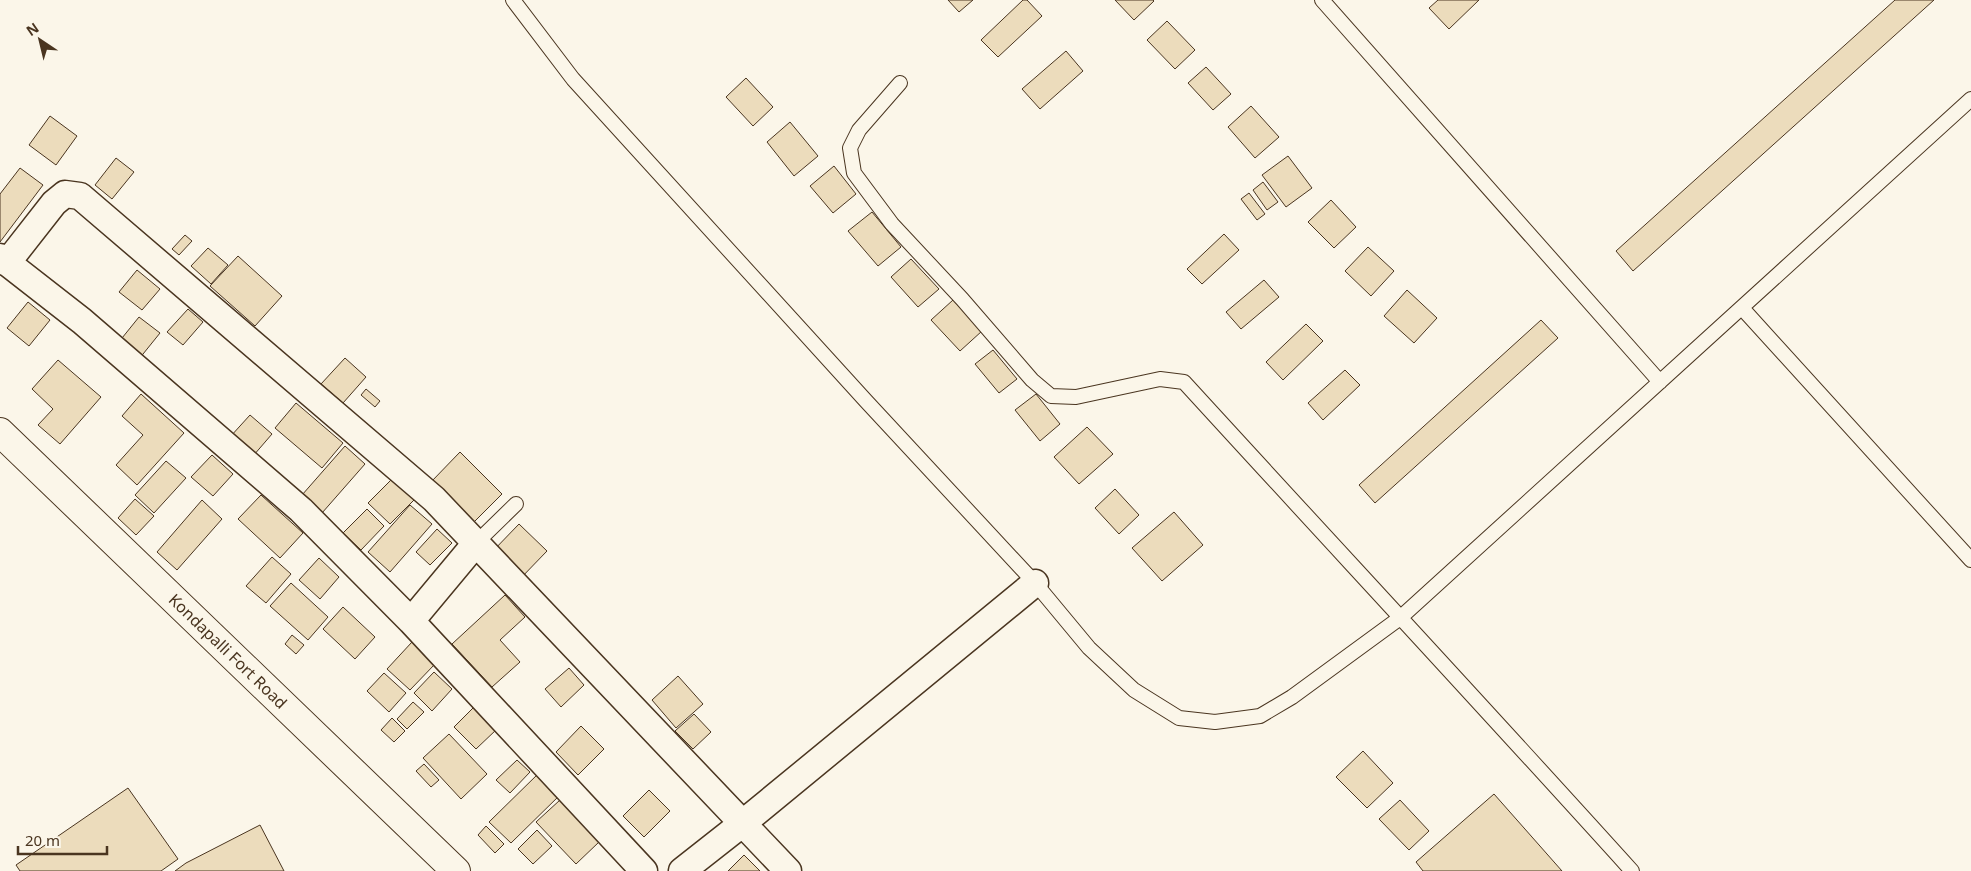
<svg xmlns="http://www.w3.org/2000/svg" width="1971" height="871" viewBox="0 0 1971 871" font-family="'Noto Sans',sans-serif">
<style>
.building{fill:#ecdcbc;stroke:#4a3520}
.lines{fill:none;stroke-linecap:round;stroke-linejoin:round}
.service-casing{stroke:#4a3520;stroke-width:16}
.minor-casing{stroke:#4a3520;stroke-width:29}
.secondary-casing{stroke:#4a3520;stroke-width:30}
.service{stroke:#fbf6e9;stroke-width:14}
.minor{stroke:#fbf6e9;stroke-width:26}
.secondary{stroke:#fbf6e9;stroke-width:28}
.labels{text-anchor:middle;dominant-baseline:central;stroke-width:4;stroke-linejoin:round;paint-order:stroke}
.street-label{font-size:16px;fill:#4a3520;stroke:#fbf6e9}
</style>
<rect width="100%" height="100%" fill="#fbf6e9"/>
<!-- building -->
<path class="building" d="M 948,0 L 973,0 L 959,12 Z
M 1023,0 L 1027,0 L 1042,16 L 998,57 L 981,40 Z
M 1115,0 L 1153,0 L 1154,1 L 1134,20 Z
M 1438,0 L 1479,0 L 1449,29 L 1429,8 Z
M 1895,0 L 1934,0 L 1633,271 L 1616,251 Z
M 1167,21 L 1195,50 L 1175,69 L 1147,40 Z
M 1066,51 L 1083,71 L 1040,109 L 1022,89 Z
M 1206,67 L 1231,94 L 1213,110 L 1188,83 Z
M 746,78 L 773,107 L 753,126 L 726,97 Z
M 1251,106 L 1279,137 L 1255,158 L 1228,127 Z
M 50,116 L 77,136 L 56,165 L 29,145 Z
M 790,122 L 818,156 L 794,176 L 767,142 Z
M 1288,156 L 1312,188 L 1286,207 L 1262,175 Z
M 116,158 L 134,172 L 112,199 L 95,185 Z
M 834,166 L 856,194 L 833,213 L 810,186 Z
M 20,168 L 43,185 L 0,242 L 0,194 Z
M 1263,182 L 1278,202 L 1267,210 L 1253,190 Z
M 1249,193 L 1265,214 L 1257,220 L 1241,199 Z
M 1331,200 L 1356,227 L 1334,248 L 1308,222 Z
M 872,212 L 901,247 L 878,266 L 848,231 Z
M 1224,234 L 1239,250 L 1202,284 L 1187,269 Z
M 185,235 L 192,241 L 179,255 L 172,249 Z
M 1368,247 L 1394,271 L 1371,296 L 1345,271 Z
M 208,248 L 228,265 L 211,284 L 191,266 Z
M 238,256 L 282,296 L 255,326 L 210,286 Z
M 911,259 L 939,289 L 918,307 L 891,277 Z
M 137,270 L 160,289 L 142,310 L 119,292 Z
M 1264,280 L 1279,297 L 1241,329 L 1226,312 Z
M 1407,290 L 1437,318 L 1414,343 L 1384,316 Z
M 953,300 L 982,331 L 960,351 L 931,320 Z
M 28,302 L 50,320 L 29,346 L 7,328 Z
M 188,309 L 203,322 L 183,345 L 167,332 Z
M 139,317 L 160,333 L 139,359 L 118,343 Z
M 1541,320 L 1558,338 L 1375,503 L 1359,485 Z
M 1306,324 L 1323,341 L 1283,380 L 1266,362 Z
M 993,350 L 1017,379 L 999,393 L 975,364 Z
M 345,358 L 366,377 L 343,403 L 321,384 Z
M 58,360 L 101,397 L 60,444 L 38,425 L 53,409 L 32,389 Z
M 1345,370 L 1360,385 L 1323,420 L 1308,403 Z
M 366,389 L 380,401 L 375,407 L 361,395 Z
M 141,394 L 184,433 L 137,485 L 116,465 L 143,435 L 122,416 Z
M 1036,394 L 1060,424 L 1040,441 L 1015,410 Z
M 296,403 L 343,443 L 322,468 L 275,428 Z
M 250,415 L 272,434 L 253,456 L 230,437 Z
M 1087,427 L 1113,454 L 1079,484 L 1054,457 Z
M 345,446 L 365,464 L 322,513 L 302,495 Z
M 460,452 L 502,494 L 473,523 L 431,482 Z
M 212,455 L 233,474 L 213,496 L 191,477 Z
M 166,461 L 186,478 L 154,513 L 135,495 Z
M 393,478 L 415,499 L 390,524 L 368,503 Z
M 1115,489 L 1139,515 L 1119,534 L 1095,508 Z
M 261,495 L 303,533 L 280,558 L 238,519 Z
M 135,499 L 154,516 L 136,535 L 118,518 Z
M 202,500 L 222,519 L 177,570 L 157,552 Z
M 410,505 L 432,524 L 390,572 L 368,552 Z
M 367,509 L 384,526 L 361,550 L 343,533 Z
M 1174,512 L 1203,545 L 1162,581 L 1132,548 Z
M 519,524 L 547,551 L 518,581 L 491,553 Z
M 437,529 L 452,543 L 430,565 L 416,552 Z
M 272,557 L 291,574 L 266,603 L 246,586 Z
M 319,558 L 339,577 L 320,599 L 299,580 Z
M 291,583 L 328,617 L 308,640 L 270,606 Z
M 505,595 L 525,617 L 500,640 L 520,662 L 492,687 L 452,644 Z
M 343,607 L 375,637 L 355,659 L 323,629 Z
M 292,635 L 304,645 L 296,654 L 285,644 Z
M 412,642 L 435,664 L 410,690 L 387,669 Z
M 569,668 L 584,685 L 561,707 L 545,689 Z
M 434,672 L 452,689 L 432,711 L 414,693 Z
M 384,673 L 406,693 L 389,712 L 367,691 Z
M 678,676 L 703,704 L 676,728 L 652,700 Z
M 413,702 L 424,712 L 407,729 L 397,719 Z
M 475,706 L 497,729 L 476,749 L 454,727 Z
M 694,714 L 711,732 L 693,749 L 675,731 Z
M 392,718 L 405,731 L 394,742 L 381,730 Z
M 581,726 L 604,749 L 578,775 L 556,752 Z
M 449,734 L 487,774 L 461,799 L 423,758 Z
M 1363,751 L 1393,783 L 1367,808 L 1336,777 Z
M 517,760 L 530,772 L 510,793 L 496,780 Z
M 424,764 L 439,780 L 431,787 L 416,771 Z
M 540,772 L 562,793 L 511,843 L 489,822 Z
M 128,788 L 178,859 L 161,871 L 20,871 L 16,865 Z
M 649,790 L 670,811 L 644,837 L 623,816 Z
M 1494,794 L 1562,871 L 1423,871 L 1416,862 Z
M 560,800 L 599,842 L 576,864 L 536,822 Z
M 1400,800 L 1429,831 L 1409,850 L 1379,819 Z
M 260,825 L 284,871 L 175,871 L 186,863 Z
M 486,826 L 504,844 L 495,853 L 478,835 Z
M 537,830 L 552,846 L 533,864 L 518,849 Z
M 744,855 L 760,871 L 728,871 Z"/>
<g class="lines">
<defs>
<path id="service" d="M 513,0 L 573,79 L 866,401 L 1035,583 L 1089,648 L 1134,690 L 1179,718 L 1215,722 L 1260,716 L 1292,697 L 1400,618 L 1971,99
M 1322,0 L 1660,382
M 900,83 L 859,130 L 850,148 L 854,173 L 892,224 L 962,299 L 1032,380 L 1051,396 L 1076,397 L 1160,379 L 1184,382 C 1333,545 1484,707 1632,871
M 1742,308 L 1971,560
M 476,543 L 516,504"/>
<path id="minor" d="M 0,257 L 82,321 L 301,510 L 411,621 L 644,871
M 7,263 L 54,203 L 65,194 L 80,196 L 434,499 L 788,871
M 411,621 L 476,543
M 682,871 L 743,823 L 1035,583"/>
<path id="secondary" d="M 0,432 L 456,871"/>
</defs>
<!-- service casing -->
<use href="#service" class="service-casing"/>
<!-- minor casing -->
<use href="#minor" class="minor-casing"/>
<!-- secondary casing -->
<use href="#secondary" class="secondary-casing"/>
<!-- service -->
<use href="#service" class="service"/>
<!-- minor -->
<use href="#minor" class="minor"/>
<!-- secondary -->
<use href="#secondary" class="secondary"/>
</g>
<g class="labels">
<!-- street labels -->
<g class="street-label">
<text transform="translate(228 651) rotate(44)">Kondapalli Fort Road</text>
</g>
</g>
<!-- north arrow -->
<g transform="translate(40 40) rotate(325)" stroke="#fbf6e9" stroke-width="4" paint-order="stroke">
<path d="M0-4L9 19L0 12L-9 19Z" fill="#4a3520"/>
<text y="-8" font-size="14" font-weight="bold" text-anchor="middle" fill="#4a3520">N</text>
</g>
<!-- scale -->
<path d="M18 846v8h89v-8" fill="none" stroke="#4a3520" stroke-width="2.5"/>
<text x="25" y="846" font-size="15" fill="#4a3520" stroke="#fbf6e9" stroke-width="4" paint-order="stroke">20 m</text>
</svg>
